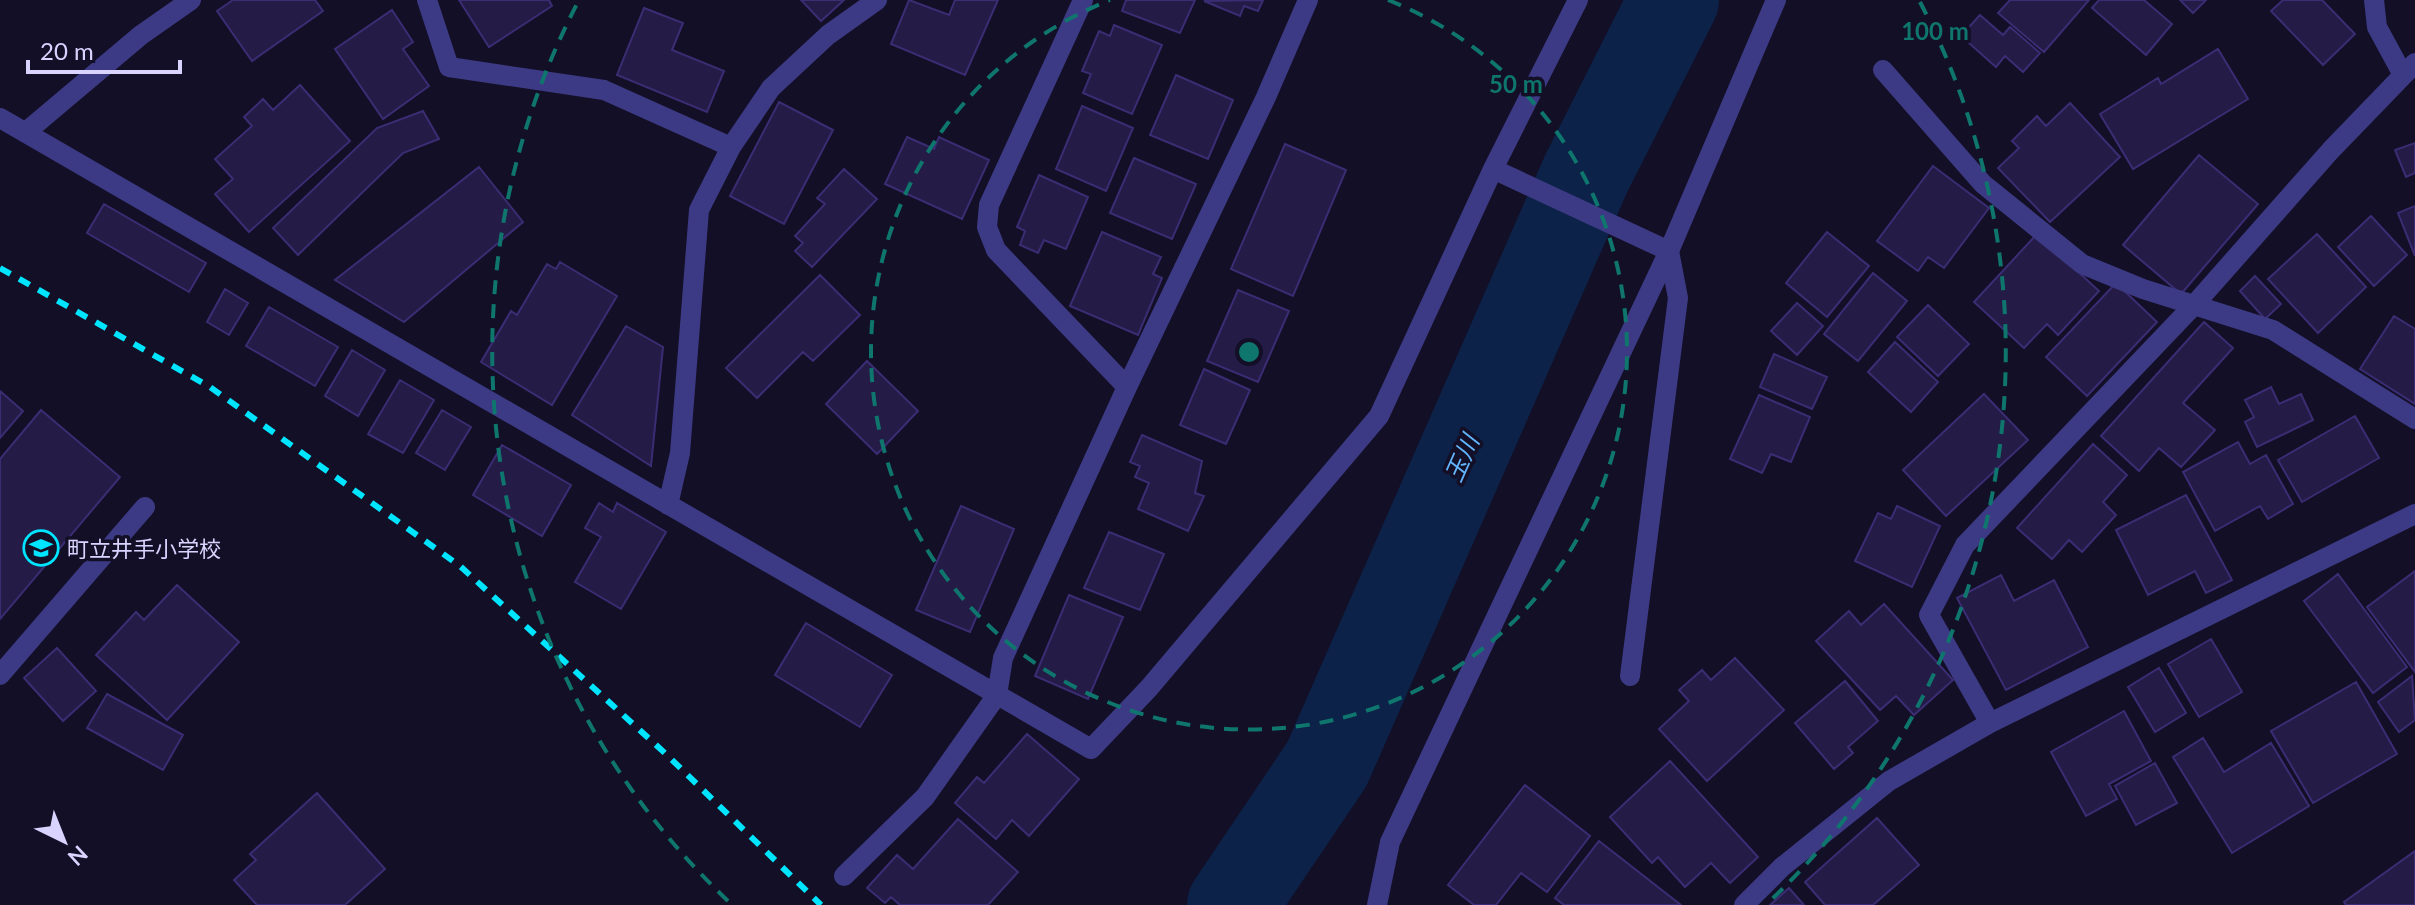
<svg xmlns="http://www.w3.org/2000/svg" width="2415" height="905" viewBox="0 0 2415 905" font-family="Lato,'Noto Sans JP',sans-serif">
<style>
.lines{fill:none;stroke-linecap:round;stroke-linejoin:round}
.river{stroke:#0c2248;stroke-width:90}
.building{fill:#241b47;stroke:#3b2d73;stroke-width:2}
.service{stroke:#3d3a85;stroke-width:20}
.minor{stroke:#3d3a85;stroke-width:20}
.rail{stroke:#00e5ff;stroke-width:6;stroke-dasharray:12 10;stroke-linecap:butt}
.ring{fill:none;stroke:#0f766e;stroke-width:4;stroke-dasharray:14 10}
.labels{text-anchor:middle;dominant-baseline:central;stroke-width:7;stroke-linejoin:round;paint-order:stroke}
.poi-label{font-size:22px;fill:#d9d4ff;stroke:#130f26;text-anchor:start}
.water-label{font-size:24px;font-style:italic;fill:#62b6ff;stroke:#130f26}
.centre{fill:#0f766e;stroke:#130f26;stroke-width:4}
.ring-label{font-size:24px;text-anchor:middle;font-weight:bold;fill:#0f766e;stroke:#130f26;stroke-width:7;stroke-linejoin:round;paint-order:stroke}
</style>
<rect width="100%" height="100%" fill="#130f26"/>
<g class="lines">
<!-- river -->
<path class="river" d="M 1232,905 L 1327,764 L 1586,174 L 1674,0"/>
</g>
<!-- building -->
<path class="building" d="M 233,0 L 315,0 L 323,11 L 252,61 L 217,11 Z
M 459,0 L 549,0 L 552,6 L 489,47 Z
M 801,0 L 844,0 L 821,21 Z
M 909,0 L 949,15 L 955,0 L 998,0 L 965,75 L 891,44 Z
M 1126,0 L 1195,0 L 1180,33 L 1122,11 Z
M 1263,0 L 1258,11 L 1244,6 L 1240,16 L 1204,1 Z
M 2010,0 L 2089,0 L 2044,52 L 1998,13 Z
M 2099,0 L 2144,0 L 2172,24 L 2146,55 L 2092,8 Z
M 2180,0 L 2206,0 L 2193,13 Z
M 2283,0 L 2322,0 L 2355,34 L 2323,65 L 2271,11 Z
M 644,8 L 683,23 L 672,50 L 724,71 L 707,112 L 617,75 Z
M 392,10 L 413,42 L 403,49 L 429,86 L 383,119 L 335,49 Z
M 1980,15 L 2003,35 L 2010,27 L 2040,53 L 2023,72 L 2005,56 L 1996,67 L 1961,36 Z
M 1114,25 L 1162,45 L 1132,114 L 1083,93 L 1091,74 L 1082,71 L 1099,31 L 1110,36 Z
M 2218,49 L 2248,99 L 2133,169 L 2100,114 L 2158,78 L 2161,84 Z
M 1176,75 L 1233,100 L 1208,159 L 1150,135 Z
M 300,85 L 350,141 L 249,232 L 215,194 L 233,179 L 215,159 L 252,126 L 244,117 L 263,99 L 273,110 Z
M 779,102 L 833,130 L 784,224 L 730,196 Z
M 2070,103 L 2120,157 L 2050,222 L 1998,168 L 2019,148 L 2012,141 L 2037,116 L 2046,126 Z
M 1082,106 L 1133,128 L 1106,191 L 1056,169 Z
M 423,111 L 439,139 L 403,153 L 298,255 L 273,228 L 377,128 Z
M 907,137 L 934,149 L 939,137 L 989,160 L 962,219 L 885,184 Z
M 2415,143 L 2415,173 L 2406,177 L 2395,150 Z
M 1285,144 L 1346,170 L 1293,296 L 1231,269 Z
M 2199,155 L 2258,204 L 2181,294 L 2123,245 Z
M 1134,158 L 1196,184 L 1172,239 L 1110,213 Z
M 1933,166 L 1989,208 L 1944,268 L 1928,257 L 1918,271 L 1877,241 Z
M 479,167 L 523,222 L 404,322 L 335,280 Z
M 844,169 L 877,199 L 812,267 L 795,251 L 803,243 L 795,236 L 825,204 L 817,198 Z
M 1039,175 L 1088,197 L 1066,249 L 1044,240 L 1038,253 L 1020,245 L 1025,231 L 1017,227 Z
M 104,204 L 206,263 L 189,292 L 87,233 Z
M 2415,206 L 2415,256 L 2398,213 Z
M 2371,216 L 2407,255 L 2374,286 L 2338,247 Z
M 1102,232 L 1161,257 L 1153,274 L 1162,278 L 1138,335 L 1070,306 Z
M 1827,232 L 1869,266 L 1827,317 L 1786,283 Z
M 2037,234 L 2099,291 L 2058,335 L 2047,324 L 2024,348 L 1974,302 Z
M 2317,234 L 2366,287 L 2318,333 L 2268,279 Z
M 560,262 L 617,296 L 552,405 L 481,362 L 511,311 L 517,315 L 547,264 L 556,269 Z
M 1873,273 L 1907,301 L 1858,361 L 1824,334 Z
M 820,275 L 860,315 L 813,361 L 803,352 L 757,398 L 726,368 Z
M 2255,276 L 2281,304 L 2265,319 L 2240,291 Z
M 2116,283 L 2157,322 L 2087,396 L 2046,357 Z
M 225,289 L 248,303 L 229,335 L 207,322 Z
M 1238,290 L 1289,311 L 1258,382 L 1207,361 Z
M 1797,303 L 1823,326 L 1797,355 L 1771,331 Z
M 1928,305 L 1969,344 L 1938,376 L 1897,337 Z
M 269,307 L 338,347 L 315,386 L 246,346 Z
M 2394,316 L 2415,329 L 2415,404 L 2360,369 Z
M 2204,322 L 2233,348 L 2183,403 L 2215,430 L 2181,467 L 2159,448 L 2139,471 L 2101,436 Z
M 626,326 L 663,347 L 651,466 L 572,415 Z
M 1895,342 L 1938,382 L 1911,412 L 1868,372 Z
M 352,350 L 385,370 L 358,416 L 325,396 Z
M 1774,354 L 1827,377 L 1812,409 L 1760,387 Z
M 867,361 L 918,411 L 877,454 L 826,404 Z
M 1204,369 L 1250,390 L 1226,444 L 1180,425 Z
M 400,380 L 434,400 L 403,453 L 368,434 Z
M 2271,387 L 2279,404 L 2301,394 L 2313,420 L 2257,447 L 2245,422 L 2254,417 L 2245,400 Z
M 0,391 L 23,411 L 0,438 Z
M 1984,394 L 2028,440 L 1946,516 L 1903,470 Z
M 1759,395 L 1810,417 L 1791,462 L 1771,454 L 1762,473 L 1730,459 Z
M 41,410 L 120,477 L 0,619 L 0,459 Z
M 442,410 L 471,427 L 445,470 L 416,453 Z
M 2355,416 L 2379,458 L 2302,502 L 2278,460 Z
M 1142,435 L 1202,461 L 1195,493 L 1204,496 L 1188,531 L 1138,509 L 1149,483 L 1135,477 L 1140,466 L 1130,462 Z
M 2238,442 L 2250,464 L 2266,455 L 2293,504 L 2268,519 L 2260,506 L 2215,531 L 2183,472 Z
M 2093,444 L 2127,475 L 2103,502 L 2116,515 L 2082,552 L 2069,540 L 2052,559 L 2017,528 Z
M 502,445 L 571,485 L 542,536 L 473,495 Z
M 2186,495 L 2232,580 L 2206,593 L 2195,571 L 2148,595 L 2116,530 Z
M 599,503 L 613,512 L 617,503 L 666,532 L 621,609 L 575,582 L 601,537 L 585,528 Z
M 961,506 L 1014,529 L 970,632 L 916,610 Z
M 1897,506 L 1940,526 L 1912,587 L 1855,561 L 1878,513 L 1891,519 Z
M 1109,532 L 1164,554 L 1140,610 L 1084,588 Z
M 2415,571 L 2415,672 L 2367,607 Z
M 2338,574 L 2407,667 L 2373,693 L 2304,601 Z
M 2001,575 L 2014,601 L 2054,580 L 2088,647 L 2006,690 L 1957,598 Z
M 177,585 L 239,642 L 167,720 L 96,655 L 136,612 L 144,620 Z
M 1069,595 L 1123,617 L 1088,699 L 1035,676 Z
M 1884,604 L 1953,680 L 1914,715 L 1896,696 L 1880,710 L 1816,641 L 1849,611 L 1861,625 Z
M 806,623 L 892,675 L 860,727 L 775,675 Z
M 2211,639 L 2242,692 L 2199,717 L 2168,664 Z
M 57,648 L 96,691 L 63,721 L 24,678 Z
M 1735,658 L 1784,710 L 1707,781 L 1659,729 L 1689,701 L 1679,690 L 1702,670 L 1711,680 Z
M 2159,668 L 2186,713 L 2155,732 L 2128,687 Z
M 2412,676 L 2415,720 L 2399,732 L 2378,702 Z
M 1845,681 L 1878,721 L 1848,747 L 1853,753 L 1834,769 L 1795,723 Z
M 2356,682 L 2397,754 L 2313,803 L 2271,731 Z
M 107,694 L 183,735 L 163,770 L 87,728 Z
M 2124,711 L 2151,761 L 2109,784 L 2117,799 L 2086,816 L 2051,752 Z
M 1027,734 L 1079,779 L 1029,836 L 1012,820 L 996,839 L 955,803 L 977,777 L 984,783 Z
M 2203,738 L 2224,772 L 2271,743 L 2309,806 L 2232,853 L 2173,757 Z
M 1670,761 L 1758,857 L 1730,883 L 1711,863 L 1685,887 L 1658,857 L 1652,863 L 1610,817 Z
M 2155,763 L 2177,803 L 2136,825 L 2115,786 Z
M 1525,785 L 1590,836 L 1547,892 L 1521,873 L 1496,905 L 1474,905 L 1448,885 Z
M 317,793 L 385,869 L 345,905 L 257,905 L 234,880 L 256,860 L 250,854 Z
M 1877,818 L 1919,865 L 1873,905 L 1825,905 L 1805,882 Z
M 958,819 L 1018,872 L 988,905 L 900,905 L 891,897 L 885,903 L 867,888 L 897,855 L 913,869 Z
M 1599,841 L 1681,905 L 1564,905 L 1555,898 Z
M 2415,851 L 2415,905 L 2346,905 L 2344,902 Z
M 1789,888 L 1804,905 L 1770,905 Z"/>
<g class="lines">
<!-- service -->
<path class="service" d="M 2374,0 L 2377,27 L 2403,75
M 1883,70 L 1983,184 L 2082,264 L 2143,289 L 2273,330 L 2415,419
M 1630,676 L 1678,298 L 1669,251
M 844,876 L 925,797 L 997,695"/>
<!-- minor -->
<path class="minor" d="M 427,0 L 449,67 L 604,90 L 731,147 L 699,210 L 680,453 L 668,505
M 1083,0 L 989,205 L 987,227 L 996,250 L 1127,387
M 0,118 L 1091,749 L 1149,688 L 1379,416 L 1493,169 L 1578,0
M 26,132 L 141,35 L 191,0
M 731,147 L 771,88 L 828,35 L 877,0
M 1493,169 L 1669,251
M 0,675 L 145,507
M 997,695 L 1003,658 L 1127,387 L 1266,97 L 1308,0
M 1990,723 L 1929,615 L 1965,545 L 2194,305 L 2331,150 L 2415,63
M 1377,905 L 1390,842 L 1669,251 L 1776,0
M 1744,905 L 1782,867 L 1889,781 L 1990,723 L 2415,514"/>
<!-- rail -->
<path class="rail" d="M 0,268 L 210,387 L 460,566 L 667,755 L 821,905"/>
</g>
<!-- distance rings -->
<g class="ring">
<path d="M1388 0A378 378 0 1 1 1110 0"/>
<path d="M728 901A757 757 0 0 1 578 2M1920 2A757 757 0 0 1 1770 901"/>
</g>
<!-- icons -->
<defs>
<symbol id="school-ring" viewBox="-11 -11 22 22"><circle r="9.5" fill="#130f26" stroke="#00e5ff" stroke-width="1.5"/><path d="M0-5L7-2L0 1L-7-2ZM-4 1L0 2.5L4 1V4Q0 6-4 4Z" fill="#00e5ff"/></symbol>
</defs>
<g fill-rule="evenodd">
<use href="#school-ring" x="21" y="528" width="40" height="40"/>
</g>
<g class="labels">
<!-- poi labels -->
<g class="poi-label">
<text x="67" y="548">町立井手小学校</text>
</g>
<!-- water labels -->
<g class="water-label">
<text transform="translate(1461 458) rotate(-66)">玉川</text>
</g>
</g>
<circle cx="1249" cy="352" r="12" class="centre"/>
<g class="ring-label">
<text x="1935" y="40">100 m</text>
<text x="1516" y="93">50 m</text>
</g>
<!-- north arrow -->
<g transform="translate(64 841) rotate(137)" stroke="#130f26" stroke-width="6" paint-order="stroke">
<path d="M0-6L14 30L0 20L-14 30Z" fill="#d9d4ff"/>
<text y="-12" font-size="22" font-weight="bold" text-anchor="middle" fill="#d9d4ff">N</text>
</g>
<!-- scale -->
<path d="M28 60v12h152v-12" fill="none" stroke="#d9d4ff" stroke-width="4"/>
<text x="40" y="60" font-size="24" fill="#d9d4ff" stroke="#130f26" stroke-width="6" paint-order="stroke">20 m</text>
</svg>
